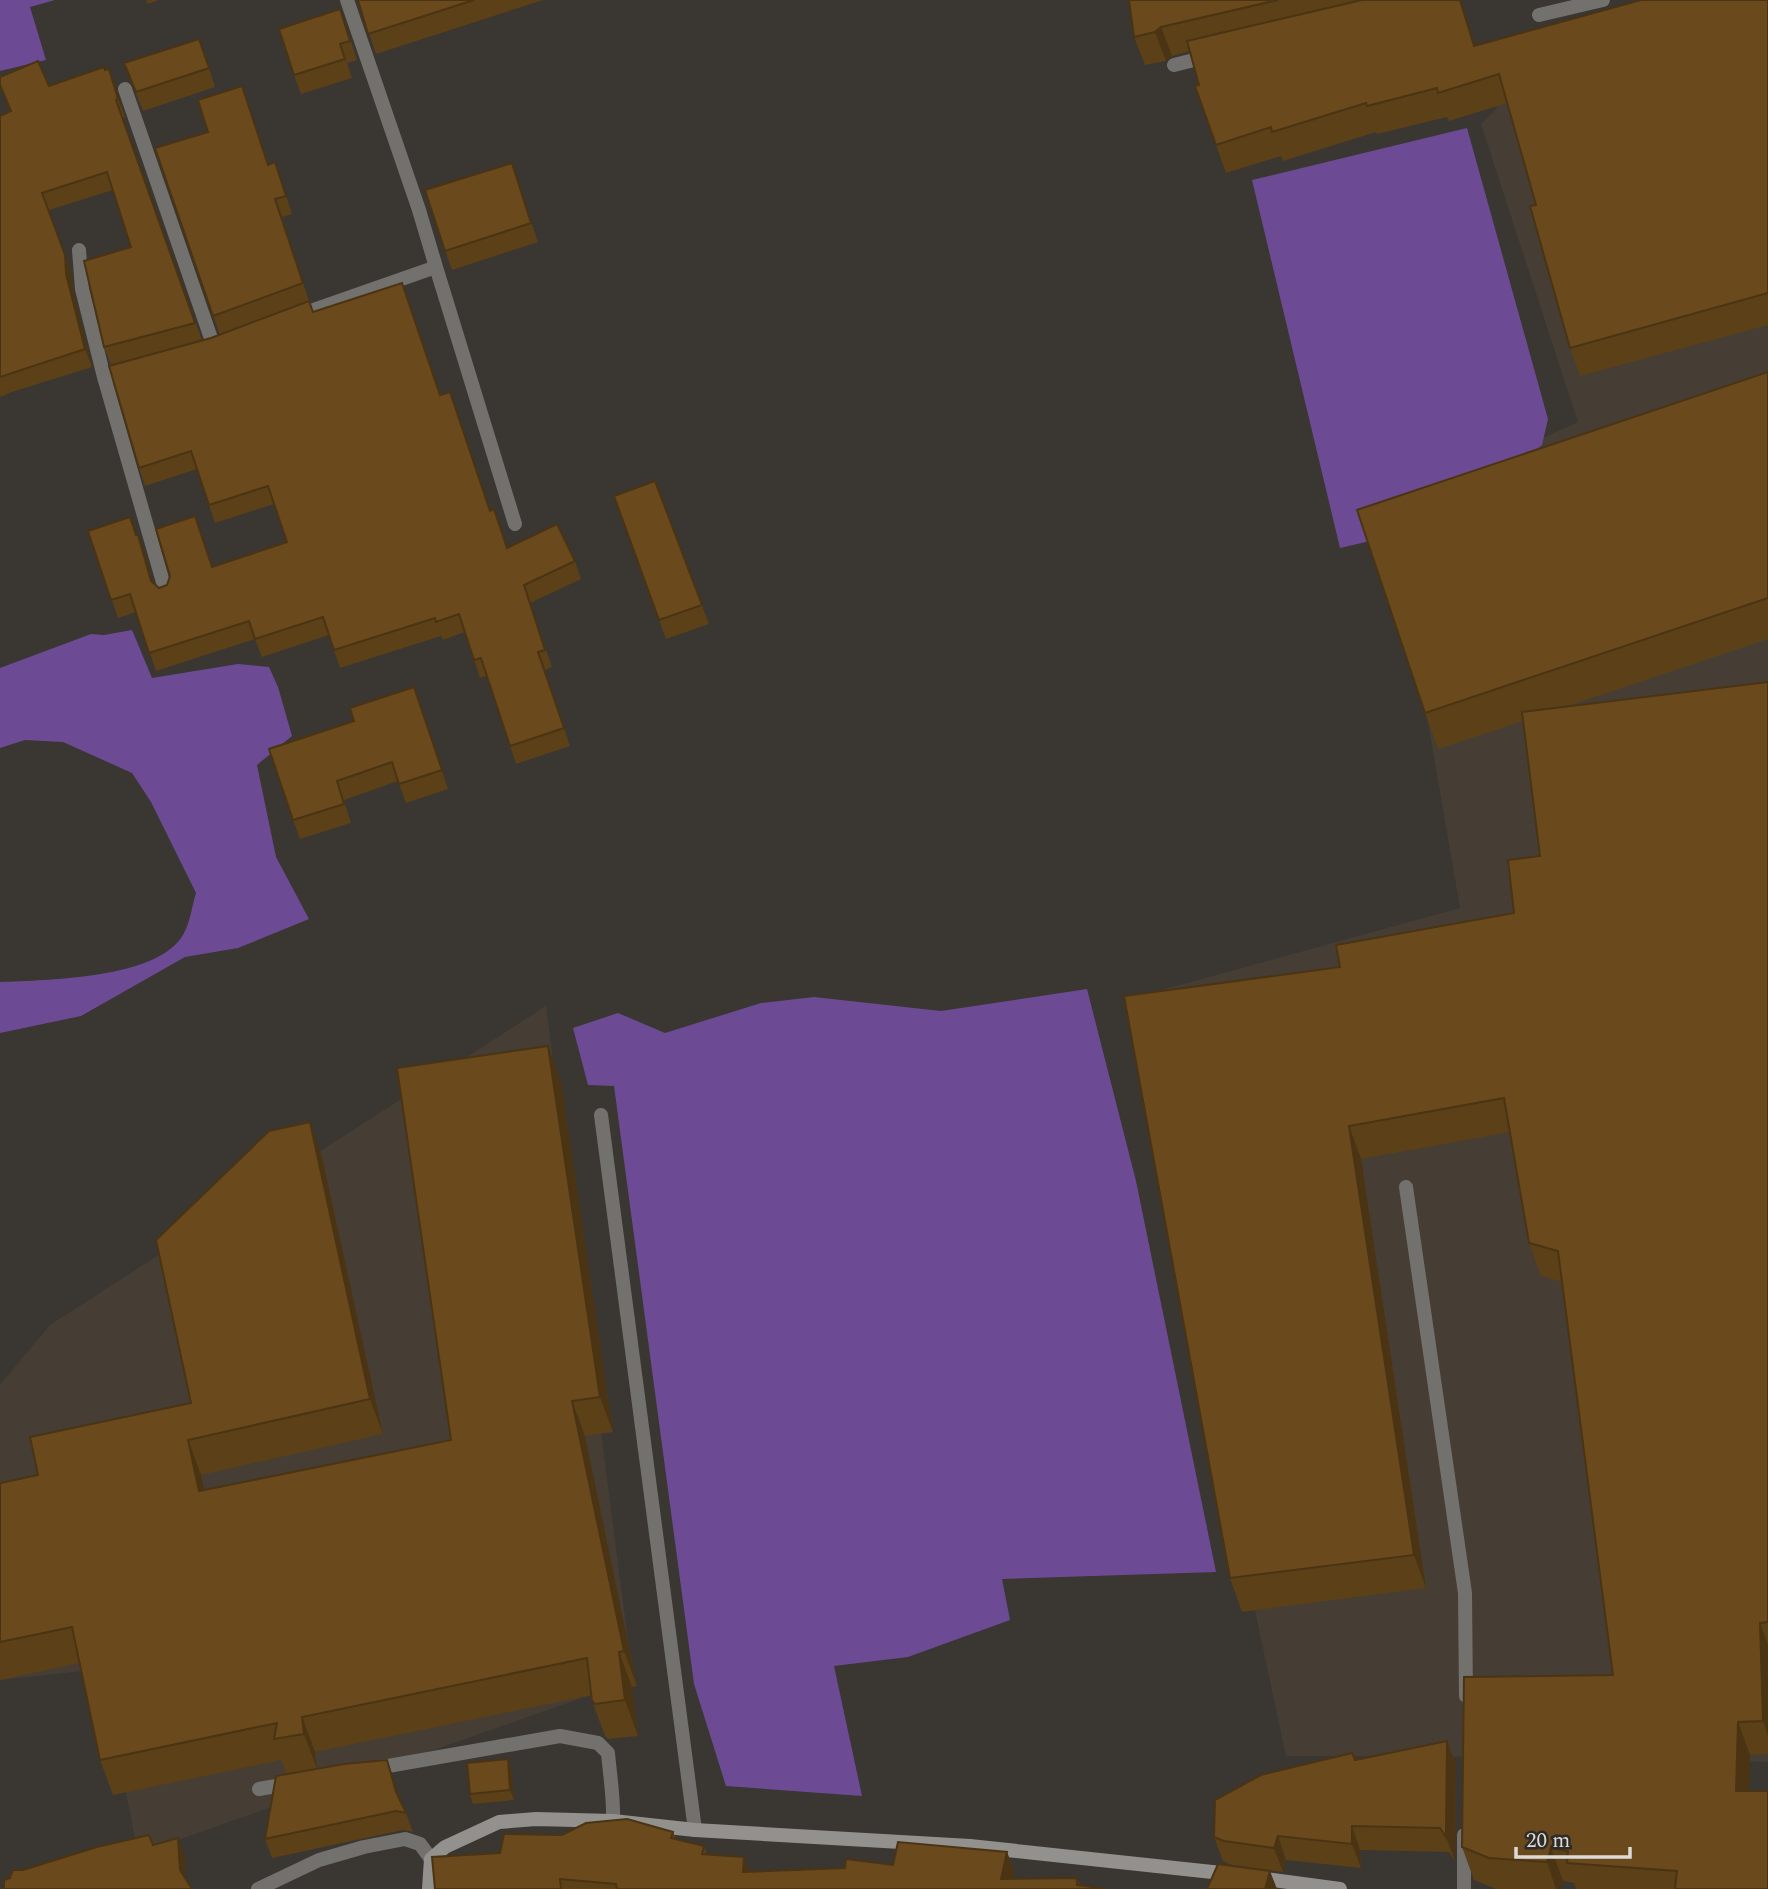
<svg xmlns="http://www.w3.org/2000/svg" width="1768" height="1889" viewBox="0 0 1768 1889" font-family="Spectral,serif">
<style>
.built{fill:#463e35}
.green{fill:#6c4b94}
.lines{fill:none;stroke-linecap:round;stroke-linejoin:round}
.lane{stroke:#72716e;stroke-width:14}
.street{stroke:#72716e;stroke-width:14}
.secondary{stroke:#93918d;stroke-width:14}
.wall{fill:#5b4018}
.shaded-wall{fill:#4a3414}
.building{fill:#6a4a1c;stroke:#4a3414;stroke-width:2}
</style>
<rect width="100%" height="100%" fill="#3a3632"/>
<!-- built -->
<path class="built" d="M 1768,0 L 1768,1762 L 1612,1757 L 1286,1756 L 1125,1000 L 1460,908 L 1391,507 L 1578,422 L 1481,124 L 1497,108 L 1497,55 Z
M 546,1006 L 633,1680 L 138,1854 L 102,1669 L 0,1680 L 0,1385 L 50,1325 Z"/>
<!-- green -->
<path class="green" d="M 0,0 L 55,0 L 30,7 L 46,60 L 0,71 Z
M 1467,128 L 1548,419 L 1542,445 L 1526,458 L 1383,538 L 1340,548 L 1252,180 Z
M 132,630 L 152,678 L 238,664 L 269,667 L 278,687 L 292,736 L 257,765 L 276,857 L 309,919 L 238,948 L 185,957 L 81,1016 L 0,1033 L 0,982 C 47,980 157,979 183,935 C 190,923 192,906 196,893 L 151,802 L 132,773 L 63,742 L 25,740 L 0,748 L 0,668 L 91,634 L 104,635 Z
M 1087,989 L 1136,1181 L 1216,1572 L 1002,1579 L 1010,1620 L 908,1657 L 834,1666 L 862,1796 L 726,1786 L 694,1684 L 614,1086 L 588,1085 L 573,1028 L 618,1013 L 665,1033 L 761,1003 L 814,997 L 941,1011 Z"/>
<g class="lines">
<!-- lane -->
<path class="lane" d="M 1539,15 L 1603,0
M 601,1115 L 695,1830
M 1406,1187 L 1465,1593 L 1466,1696
M 371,1769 L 560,1736 L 598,1743 L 608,1753 C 610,1776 614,1799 613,1821
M 259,1789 L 293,1783
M 1464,1889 L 1464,1835"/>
<!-- street -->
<path class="street" d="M 1174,65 L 1210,56
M 125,89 L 214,347
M 79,250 L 82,289 L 104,377
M 436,267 L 515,524
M 296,316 L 436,267 L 419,210 L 347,0
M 131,369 L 104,377 L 167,596
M 258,1889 L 319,1860 L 364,1847 L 405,1839 L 420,1844 L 431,1859"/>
<!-- secondary -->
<path class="secondary" d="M 1258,1878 L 1340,1889
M 429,1889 L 431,1859 L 445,1847 L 499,1822 L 536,1819 L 613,1821 L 695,1830 L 970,1846 L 1231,1874"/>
</g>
<!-- wall -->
<path class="wall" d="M 146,0 L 159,0 L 148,4 Z
M 358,0 L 543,0 L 376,54 Z
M 1129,0 L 1461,0 L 1475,45 L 1768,0 L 1768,325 L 1580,376 L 1570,348 L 1536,205 L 1507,103 L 1449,121 L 1447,117 L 1377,134 L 1376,132 L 1283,161 L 1281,156 L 1226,173 L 1195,86 L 1199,85 L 1190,51 L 1172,56 L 1166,61 L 1145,65 L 1134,37 Z
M 340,9 L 357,60 L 347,63 L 352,78 L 301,94 L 294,75 Z
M 206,58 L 215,87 L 143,111 L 124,63 Z
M 109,69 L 125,117 L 122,118 L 202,340 L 111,365 L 104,347 L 131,247 L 113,190 L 49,210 L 71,272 L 73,291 L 92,367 L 12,392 L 0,397 L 0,116 L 10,112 L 0,86 L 49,86 Z
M 248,104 L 268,165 L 275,162 L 292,214 L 282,217 L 309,301 L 220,335 L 155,148 L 208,132 Z
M 512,163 L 538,242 L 452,270 L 445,251 Z
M 313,312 L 441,395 L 450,392 L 490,510 L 507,548 L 575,561 L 581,579 L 530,603 L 552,667 L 545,670 L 570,746 L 516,764 L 487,676 L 480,678 L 465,632 L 443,640 L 441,636 L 340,668 L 329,635 L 262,657 L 255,639 L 156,671 L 136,612 L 118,618 L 88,531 L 137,535 L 145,553 L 153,582 L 159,588 L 167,585 L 201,534 L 212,567 L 287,542 L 274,504 L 215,523 L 197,469 L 145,486 L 139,468 Z
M 1768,372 L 1768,639 L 1565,707 L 1768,682 L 1768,1754 L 1750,1755 L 1749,1791 L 1768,1889 L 1576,1889 L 1574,1883 L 1563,1881 L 1561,1889 L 1496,1889 L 1474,1880 L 1462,1847 L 1613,1675 L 1562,1282 L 1541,1276 L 1529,1243 L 1510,1132 L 1361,1159 L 1426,1588 L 1242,1612 L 1230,1578 L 1340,967 L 1514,913 L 1540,856 L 1523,721 L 1438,749 L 1425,713 Z
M 655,481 L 709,624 L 666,639 L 614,496 Z
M 421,706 L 448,789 L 406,803 L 398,781 L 344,800 L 351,823 L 300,839 L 293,820 Z
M 561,1082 L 613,1432 L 585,1436 L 637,1686 L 632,1687 L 638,1736 L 608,1739 L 605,1736 L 592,1701 L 592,1695 L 315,1752 L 317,1768 L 387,1760 L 399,1799 L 406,1813 L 413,1832 L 403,1830 L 272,1858 L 265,1839 L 287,1774 L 281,1760 L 113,1795 L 100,1760 L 79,1663 L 0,1680 L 0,1483 L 38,1475 L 191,1403 L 322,1157 L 383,1434 L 201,1475 L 204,1490 L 451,1440 Z
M 1447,1741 L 1456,1765 L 1455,1861 L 1449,1852 L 1360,1850 L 1361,1868 L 1286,1860 L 1283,1872 L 1232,1865 L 1223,1861 L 1214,1837 L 1355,1760 Z
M 508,1759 L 511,1769 L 514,1800 L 473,1804 L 470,1794 Z
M 673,1832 L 676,1839 L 704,1846 L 707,1855 L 749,1872 L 893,1865 L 1007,1852 L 1014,1872 L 1012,1879 L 1077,1878 L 1080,1885 L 1106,1889 L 435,1889 L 500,1853 L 562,1835 Z"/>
<!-- shaded-wall -->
<path class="shaded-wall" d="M 1460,0 L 1461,0 L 1484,74 L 1474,46 Z
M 1161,27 L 1172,56 L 1166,61 L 1155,32 Z
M 109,69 L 116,86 L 125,117 L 118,99 Z
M 42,193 L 71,272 L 73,291 L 92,367 L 85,349 Z
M 138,535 L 145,553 L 158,599 L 151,581 Z
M 548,1046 L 561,1082 L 613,1432 L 600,1397 Z
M 310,1122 L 322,1157 L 383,1434 L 370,1399 Z
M 1349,1126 L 1361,1159 L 1426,1588 L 1414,1555 Z
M 572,1401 L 585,1436 L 637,1686 L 624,1651 Z
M 188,1440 L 201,1475 L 212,1526 L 199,1491 Z
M 1760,1623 L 1768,1645 L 1768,1736 L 1763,1721 Z
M 619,1652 L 632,1687 L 638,1736 L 625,1700 Z
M 302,1717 L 315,1752 L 317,1769 L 304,1734 Z
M 1738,1722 L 1750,1755 L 1748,1824 L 1736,1791 Z
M 1447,1741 L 1456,1765 L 1455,1861 L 1446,1837 Z
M 508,1759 L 511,1769 L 514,1800 L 510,1790 Z
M 387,1760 L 394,1779 L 403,1811 L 396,1792 Z
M 1352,1826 L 1360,1850 L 1361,1868 L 1352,1844 Z
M 1278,1836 L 1286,1860 L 1283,1872 L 1274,1848 Z
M 178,1838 L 185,1856 L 186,1889 L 180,1870 Z
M 1551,1848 L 1563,1881 L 1561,1889 L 1556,1889 L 1547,1862 Z
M 1007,1852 L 1014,1872 L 1010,1889 L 1001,1879 Z
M 744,1857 L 751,1876 L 743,1872 Z
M 1270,1871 L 1277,1889 L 1265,1889 Z"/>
<!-- building -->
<path class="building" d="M 358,0 L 474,0 L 368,34 Z
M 1129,0 L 1278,0 L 1161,27 L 1155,32 L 1134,37 Z
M 1362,0 L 1460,0 L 1474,46 L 1641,0 L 1768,0 L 1768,293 L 1570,348 L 1530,206 L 1536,205 L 1499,74 L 1438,93 L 1437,88 L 1367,106 L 1366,103 L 1272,132 L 1271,127 L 1216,145 L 1195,86 L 1199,85 L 1187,41 Z
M 340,9 L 350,41 L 340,44 L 345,59 L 294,75 L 279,29 Z
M 199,39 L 209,68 L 136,92 L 124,63 Z
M 38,61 L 49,86 L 104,67 L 105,70 L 109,69 L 118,99 L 116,100 L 195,323 L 104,347 L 84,261 L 131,247 L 107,172 L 42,193 L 65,255 L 66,274 L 85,349 L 0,377 L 0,116 L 11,111 L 0,85 L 0,77 Z
M 242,86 L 268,165 L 275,162 L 286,196 L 275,199 L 303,283 L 213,316 L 155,148 L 208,132 L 198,100 Z
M 512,163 L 531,223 L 445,251 L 425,190 Z
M 402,283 L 440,395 L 450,392 L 490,511 L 494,509 L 507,548 L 557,524 L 575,561 L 524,585 L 545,650 L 538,652 L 564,728 L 510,746 L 481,658 L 474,660 L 459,614 L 436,622 L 435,618 L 334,650 L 323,617 L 255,639 L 249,621 L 149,653 L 130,594 L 111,600 L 88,531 L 130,517 L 136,535 L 138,535 L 151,581 L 159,588 L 167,585 L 170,576 L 156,529 L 195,516 L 212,567 L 287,542 L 268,486 L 209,505 L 191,451 L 139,468 L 109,366 L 211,338 L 309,301 L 313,312 Z
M 1768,372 L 1768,598 L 1425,713 L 1357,510 Z
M 655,481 L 702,605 L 659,620 L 614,496 Z
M 1768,682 L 1768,1622 L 1760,1623 L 1763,1721 L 1738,1722 L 1736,1791 L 1768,1791 L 1768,1889 L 1675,1889 L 1677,1871 L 1567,1863 L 1568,1851 L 1551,1848 L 1547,1862 L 1489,1858 L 1462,1847 L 1464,1677 L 1613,1675 L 1558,1251 L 1529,1243 L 1504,1098 L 1349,1126 L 1414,1555 L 1230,1578 L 1124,996 L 1340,967 L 1336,945 L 1514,913 L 1508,860 L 1540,856 L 1522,712 Z
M 414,687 L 442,770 L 399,784 L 392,762 L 337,781 L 344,804 L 293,820 L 269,749 L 354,721 L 350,708 Z
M 548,1046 L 600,1397 L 572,1401 L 624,1651 L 619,1652 L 625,1700 L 595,1704 L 592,1701 L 587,1658 L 302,1717 L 304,1734 L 274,1739 L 277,1723 L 100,1760 L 72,1627 L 0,1642 L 0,1483 L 38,1475 L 30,1437 L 191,1403 L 156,1240 L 269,1131 L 310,1122 L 370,1399 L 188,1440 L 199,1491 L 451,1440 L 397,1068 Z
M 1447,1741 L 1446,1837 L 1440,1828 L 1352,1826 L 1352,1844 L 1278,1836 L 1274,1848 L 1224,1841 L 1214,1837 L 1215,1800 L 1261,1775 L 1352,1753 L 1355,1760 Z
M 508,1759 L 510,1790 L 470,1794 L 467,1763 Z
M 387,1760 L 396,1792 L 406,1813 L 396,1811 L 265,1839 L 276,1776 L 344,1764 Z
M 627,1819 L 673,1832 L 671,1838 L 704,1846 L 702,1854 L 744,1857 L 743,1872 L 845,1868 L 846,1859 L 893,1865 L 898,1842 L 1007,1852 L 1001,1879 L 1077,1878 L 1077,1885 L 1106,1889 L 617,1889 L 616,1884 L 560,1879 L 561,1889 L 435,1889 L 432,1857 L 500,1853 L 504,1834 L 562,1835 L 586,1823 Z
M 149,1835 L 153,1845 L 178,1838 L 180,1870 L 192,1889 L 4,1889 L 4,1880 L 10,1878 L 13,1870 L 23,1870 L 97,1847 Z
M 1218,1864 L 1270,1871 L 1265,1889 L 1207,1889 Z"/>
<!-- scale -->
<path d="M1516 1847v10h114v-10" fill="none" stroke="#dddbd8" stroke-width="3.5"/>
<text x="1526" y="1847" font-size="21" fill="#dddbd8" stroke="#2f2c28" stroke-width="5" paint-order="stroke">20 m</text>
</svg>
